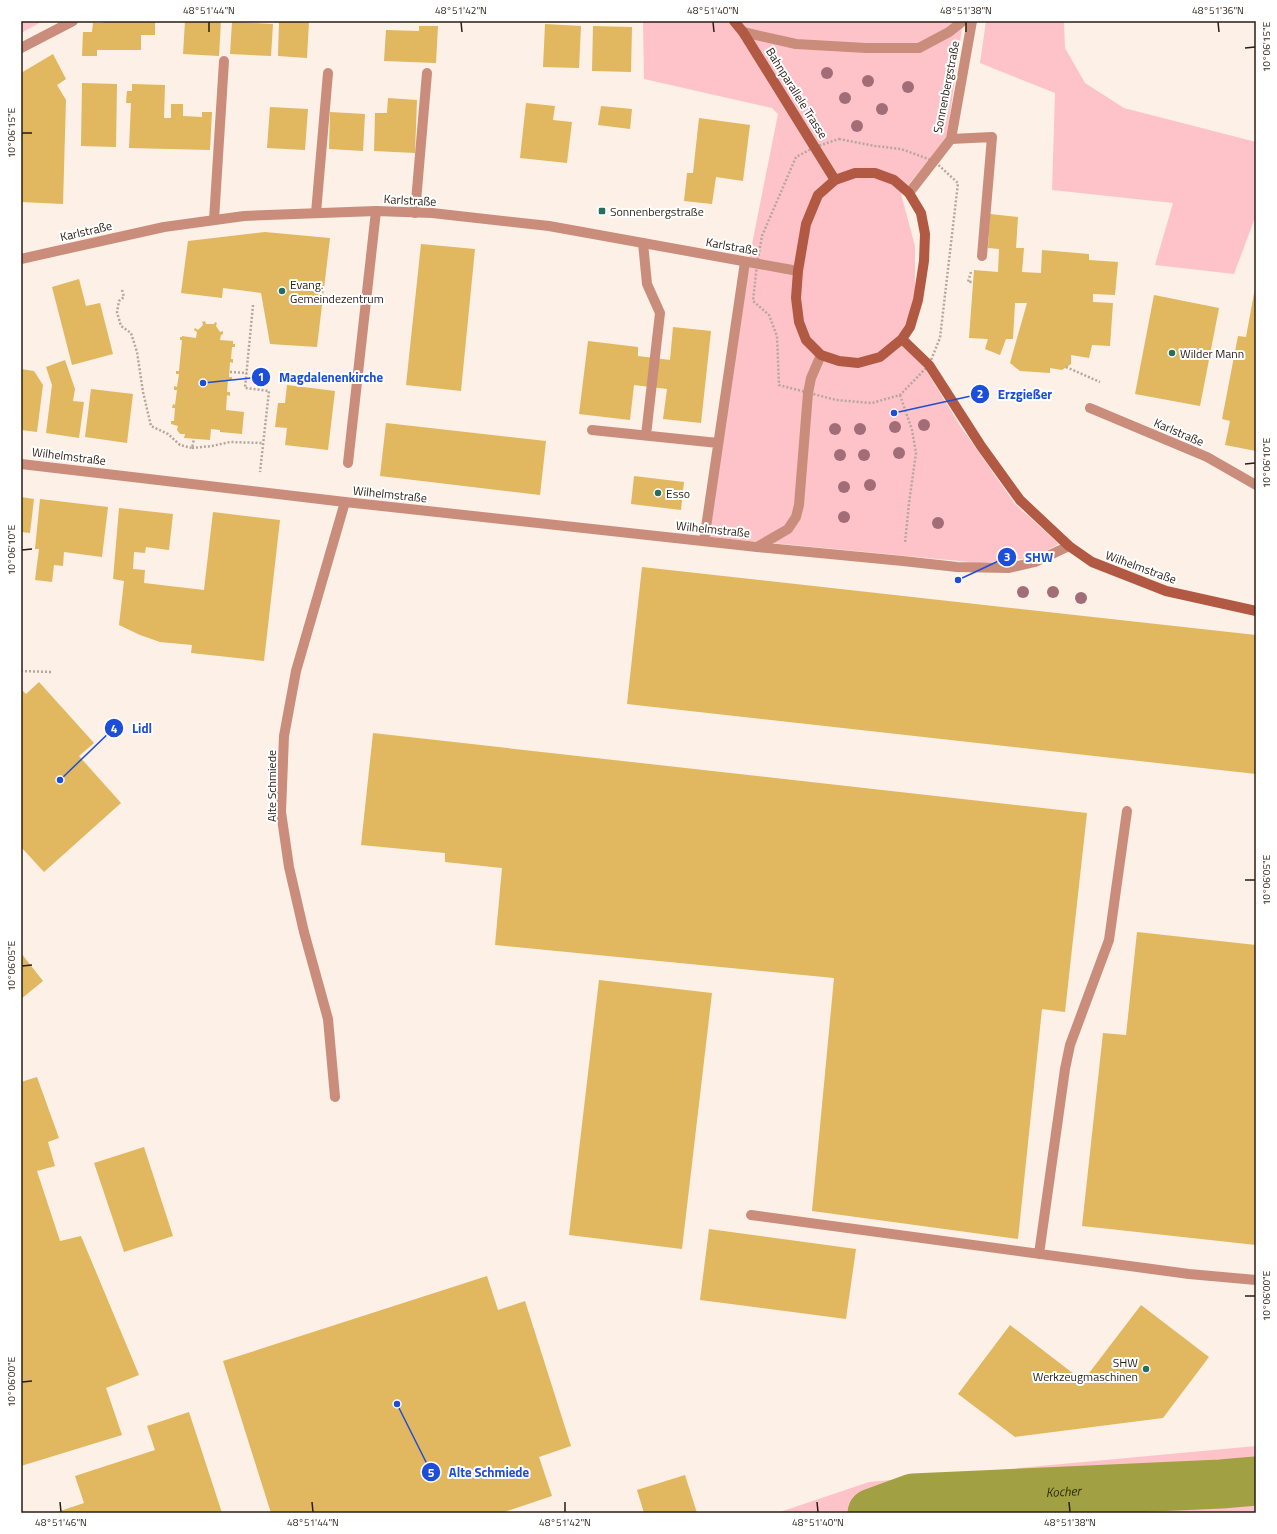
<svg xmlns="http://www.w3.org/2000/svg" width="1277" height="1534" viewBox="0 0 1277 1534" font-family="'Titillium Web',sans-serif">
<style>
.green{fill:#fec3c9}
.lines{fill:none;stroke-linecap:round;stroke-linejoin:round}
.river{stroke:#a1a042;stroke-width:49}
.building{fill:#e1b75f}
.path{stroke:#b4a79e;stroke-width:2.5;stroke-dasharray:2 2;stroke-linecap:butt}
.service{stroke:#ca8d7c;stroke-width:10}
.minor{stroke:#ca8d7c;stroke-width:10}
.tertiary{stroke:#ca8d7c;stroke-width:10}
.secondary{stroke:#b15942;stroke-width:10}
.tree{fill:#a36d78}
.ticks{fill:none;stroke:#291e15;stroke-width:1.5}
.poi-dot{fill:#266d62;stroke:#fff;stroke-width:1.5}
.labels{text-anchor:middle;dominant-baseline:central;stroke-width:4;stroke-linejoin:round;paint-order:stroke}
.street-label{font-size:12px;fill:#291e15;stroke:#fff}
.poi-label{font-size:12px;fill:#291e15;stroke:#fff;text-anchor:start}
.water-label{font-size:13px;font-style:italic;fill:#2e2d04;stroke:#fff}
.leader{fill:none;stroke:#1d4ed8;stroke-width:1.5}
.callout-dot{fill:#1d4ed8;stroke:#fff;stroke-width:1.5}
.mark-label{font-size:12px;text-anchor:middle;font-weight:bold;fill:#fff}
.callout-label{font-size:13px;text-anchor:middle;font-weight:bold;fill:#1d4ed8;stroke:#fff;stroke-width:4;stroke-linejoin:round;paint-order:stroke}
.neatline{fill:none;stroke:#291e15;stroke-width:1.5}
.ticks-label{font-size:10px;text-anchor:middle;fill:#291e15}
</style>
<rect width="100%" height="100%" fill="#fdf0e6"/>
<!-- green -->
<path class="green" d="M 21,21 L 43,21 L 21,33 Z
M 643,21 L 963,21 L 947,137 L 901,194 L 915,246 L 915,303 L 903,329 L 907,339 L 959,424 L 1015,504 L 1059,544 L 1033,558 L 980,563 L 709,537 L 747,269 L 778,114 L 772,108 L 644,79 Z
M 986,21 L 1064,21 L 1065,48 L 1085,83 L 1124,108 L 1256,142 L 1256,215 L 1234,274 L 1155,265 L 1173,203 L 1052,190 L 1055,93 L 980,63 Z
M 1256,1446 L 1256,1513 L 777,1513 L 869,1482 Z"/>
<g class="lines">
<!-- river -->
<path class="river" id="s1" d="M 872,1513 L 913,1498 L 1221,1484 L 1256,1481"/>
</g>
<!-- building -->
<path class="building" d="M 103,21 L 155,21 L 155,35 L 141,35 L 141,50 L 97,50 L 97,56 L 82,56 L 83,32 L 92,32 L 93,23 L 103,23 Z
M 185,21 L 221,21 L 219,56 L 183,54 Z
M 279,21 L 309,21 L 307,58 L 278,56 Z
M 232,22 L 273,24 L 271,56 L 230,54 Z
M 545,24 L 581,26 L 579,68 L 543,67 Z
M 419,26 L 438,26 L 436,63 L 384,61 L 386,30 L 419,31 Z
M 593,26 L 632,27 L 631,72 L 592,71 Z
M 53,54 L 66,79 L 57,85 L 66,100 L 63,204 L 21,202 L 21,73 Z
M 82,83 L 117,84 L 116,147 L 81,146 Z
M 132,84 L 165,85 L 164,118 L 171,118 L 171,104 L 183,104 L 183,116 L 202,117 L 202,112 L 212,112 L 210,150 L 129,148 L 131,103 L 126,103 L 127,91 L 132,91 Z
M 388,98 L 417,100 L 415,153 L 374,151 L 375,113 L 387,113 Z
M 526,103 L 555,106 L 553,120 L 572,122 L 567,163 L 520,158 Z
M 601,106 L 632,109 L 630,129 L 598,125 Z
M 270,107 L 308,109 L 305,150 L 267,148 Z
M 330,112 L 365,114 L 363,151 L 329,149 Z
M 699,118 L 750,125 L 743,181 L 716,177 L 712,204 L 684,201 L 687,173 L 693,173 Z
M 990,214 L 1018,217 L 1016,248 L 1024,248 L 1022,272 L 1041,273 L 1042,250 L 1089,254 L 1089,260 L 1118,262 L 1115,295 L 1093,294 L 1093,302 L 1113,303 L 1110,346 L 1092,345 L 1089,358 L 1071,355 L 1071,364 L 1062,370 L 1050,368 L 1050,373 L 1020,371 L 1010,363 L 1027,303 L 1015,303 L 1013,339 L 1006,339 L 1000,355 L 985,349 L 988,339 L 969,338 L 974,270 L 998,272 L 999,249 L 988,248 Z
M 265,232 L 330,238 L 317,347 L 270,344 L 261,293 L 223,288 L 222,298 L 181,293 L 188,241 Z
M 421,244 L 475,249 L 461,391 L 406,385 Z
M 79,279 L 86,306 L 100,303 L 113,354 L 72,365 L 52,287 Z
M 1255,288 L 1256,288 L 1256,451 L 1225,445 L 1230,421 L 1222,419 L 1238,336 L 1246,337 Z
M 1154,295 L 1219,308 L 1200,406 L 1135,394 Z
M 205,321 L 206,324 L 214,324 L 215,322 L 217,323 L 216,326 L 220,332 L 223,331 L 223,334 L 221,335 L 220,340 L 233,341 L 233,344 L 235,344 L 235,347 L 232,347 L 231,359 L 233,359 L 233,363 L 230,362 L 229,377 L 232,377 L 232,380 L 228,380 L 227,392 L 230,392 L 230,396 L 227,395 L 226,410 L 244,412 L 242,434 L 220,432 L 220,430 L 211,429 L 210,440 L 184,438 L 185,434 L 180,434 L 177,430 L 178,426 L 171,424 L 171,421 L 174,421 L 175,408 L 172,408 L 173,404 L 175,405 L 177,390 L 174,390 L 174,386 L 177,387 L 179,374 L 176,374 L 176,371 L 179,371 L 182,340 L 180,340 L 180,337 L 182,337 L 182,336 L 196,338 L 197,332 L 194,330 L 195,328 L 198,330 L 203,325 L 202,322 Z
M 673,327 L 711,331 L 701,423 L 663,419 L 667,389 L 634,385 L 630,420 L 579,414 L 588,341 L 638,347 L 638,356 L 670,360 Z
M 65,360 L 75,389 L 73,401 L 84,402 L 79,438 L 46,433 L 52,385 L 46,367 Z
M 21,369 L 34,371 L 43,385 L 37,432 L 21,430 Z
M 287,385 L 335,391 L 328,450 L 285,445 L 287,428 L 275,427 L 278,403 L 285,403 Z
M 91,389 L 133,394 L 127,443 L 85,437 Z
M 386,423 L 546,441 L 540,495 L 380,476 Z
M 634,476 L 684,482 L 681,510 L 631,504 Z
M 21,497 L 34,499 L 30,533 L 21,532 Z
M 40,499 L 108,507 L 102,557 L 64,552 L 63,566 L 54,565 L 52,582 L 35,580 L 39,549 L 35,549 Z
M 119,508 L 173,514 L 169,550 L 146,547 L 145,553 L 134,552 L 133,569 L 145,570 L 144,583 L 204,590 L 213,512 L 280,520 L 264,661 L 191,653 L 192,645 L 160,642 L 140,635 L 119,625 L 124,581 L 113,579 Z
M 642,567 L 1256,635 L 1256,774 L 627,704 Z
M 39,682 L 94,743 L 79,756 L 121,803 L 44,872 L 21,847 L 21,689 L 26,694 Z
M 373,733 L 1087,813 L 1065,1012 L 1042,1009 L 1018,1239 L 812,1211 L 834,978 L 495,945 L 502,868 L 445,862 L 445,853 L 361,845 Z
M 1137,932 L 1256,945 L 1256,1245 L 1082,1226 L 1103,1033 L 1126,1035 Z
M 21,953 L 43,981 L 21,999 Z
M 599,980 L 712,993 L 682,1249 L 569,1235 Z
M 37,1077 L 59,1138 L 48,1142 L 55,1166 L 37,1171 L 60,1241 L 81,1236 L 139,1375 L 106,1388 L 122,1435 L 21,1466 L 21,1082 Z
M 144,1147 L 173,1236 L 124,1252 L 94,1163 Z
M 709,1229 L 856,1249 L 846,1319 L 700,1300 Z
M 487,1276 L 498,1310 L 525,1301 L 571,1446 L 539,1457 L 552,1496 L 501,1513 L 271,1513 L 223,1361 Z
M 1141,1305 L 1209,1357 L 1163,1418 L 1015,1437 L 958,1394 L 1010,1325 L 1083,1381 Z
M 189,1412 L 222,1513 L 54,1513 L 84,1503 L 75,1476 L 155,1450 L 147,1426 Z
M 685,1475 L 697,1513 L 644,1513 L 637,1490 Z"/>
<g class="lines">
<!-- path -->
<path class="path" d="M 839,139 L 875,146 L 901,149 L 934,161 L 958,183 L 940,338 L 929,365 L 900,395 L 872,403 L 836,400 L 779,385 L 777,336 L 769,315 L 753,301 L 757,264 L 762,236 L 796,157 L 815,147 Z
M 971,272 L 968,282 L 973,282
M 122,290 L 124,297 L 119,301 L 117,312 L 121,326 L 131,333 L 137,352 L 143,392 L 151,426 L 168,434 L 180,445 L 192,448 L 194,439
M 253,305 L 245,388 L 269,391 L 260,472
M 1066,367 L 1100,382
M 230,372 L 247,373
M 900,395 L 912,430 L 916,453 L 909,503 L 905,543
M 192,448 L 212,446 L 230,442 L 263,443
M 21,671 L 51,672"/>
<!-- service -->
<path class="service" d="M 951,139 L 992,137 L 982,256
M 316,213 L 328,73
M 415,213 L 427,73
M 214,220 L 224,61
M 643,243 L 647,284 L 660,313 L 646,435
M 592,430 L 718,443
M 704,541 L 745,262
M 751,1215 L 1189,1274 L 1256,1280
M 1039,1254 L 1065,1069 L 1070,1045 L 1109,940 L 1127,811"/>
<!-- minor -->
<path class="minor" d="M 21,48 L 73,21
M 1090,408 L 1207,457 L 1256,485
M 348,463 L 376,211
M 757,547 L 903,561 L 957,567 L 1009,568 L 1035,562 L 1069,546
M 335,1097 L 328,1019 L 304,932 L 289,867 L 281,812 L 284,736 L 296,671 L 345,502"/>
<!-- tertiary -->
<path class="tertiary" d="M 743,32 L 796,44 L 866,48 L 919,48 L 949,32 L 963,21
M 909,193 L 951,139 L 972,21
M 21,259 L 164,227 L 244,216 L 376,211 L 432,213 L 549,226 L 798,271
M 21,464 L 345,502 L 757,547 L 788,529 L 796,517 L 799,505 L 808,393 L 811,378 L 821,355"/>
<!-- secondary -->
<path class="secondary" d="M 734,21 L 743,32 L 835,180
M 855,173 L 875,173 L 894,180 L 909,193 L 921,213 L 925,234 L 924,261 L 918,300 L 910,327 L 902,339 L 880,357 L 858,363 L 839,361 L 821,355 L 806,340 L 799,322 L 796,298 L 798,271 L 806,224 L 818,195 L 835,180 Z
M 902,339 L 929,365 L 981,446 L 1020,500 L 1069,546 L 1092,562 L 1166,591 L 1256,611"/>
</g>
<!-- trees -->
<g class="tree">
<circle cx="827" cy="73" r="6"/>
<circle cx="868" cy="81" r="6"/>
<circle cx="908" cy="87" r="6"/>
<circle cx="845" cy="98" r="6"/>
<circle cx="882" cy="109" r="6"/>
<circle cx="857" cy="126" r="6"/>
<circle cx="924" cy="425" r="6"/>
<circle cx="895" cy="427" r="6"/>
<circle cx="835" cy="429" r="6"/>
<circle cx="860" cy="429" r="6"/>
<circle cx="899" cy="453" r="6"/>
<circle cx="840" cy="455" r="6"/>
<circle cx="864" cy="455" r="6"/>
<circle cx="870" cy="485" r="6"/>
<circle cx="844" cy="487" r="6"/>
<circle cx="844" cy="517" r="6"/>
<circle cx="938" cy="523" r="6"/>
<circle cx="1023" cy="592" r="6"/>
<circle cx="1053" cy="592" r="6"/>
<circle cx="1081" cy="598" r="6"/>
</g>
<!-- ticks -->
<path class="ticks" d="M 209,22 L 209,32M 461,22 L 462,32M 713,22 L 714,32M 966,22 L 966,32M 1218,22 L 1219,32M 1245,48 L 1255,47M 22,133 L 32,133M 1245,464 L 1255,463M 22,550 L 32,549M 1245,880 L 1255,880M 22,966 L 32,965M 1245,1296 L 1255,1296M 22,1382 L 32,1381M 60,1502 L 61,1512M 312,1502 L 313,1512M 565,1502 L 565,1512M 817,1502 L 818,1512M 1069,1502 L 1070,1512"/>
<!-- markers -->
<g class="poi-dot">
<rect x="598" y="207" width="8" height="8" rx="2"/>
<circle cx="282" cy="291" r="4"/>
<circle cx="1172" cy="353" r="4"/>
<circle cx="658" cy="493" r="4"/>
<circle cx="1146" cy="1369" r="4"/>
</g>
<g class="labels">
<!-- street labels -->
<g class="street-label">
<text transform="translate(946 87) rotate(-79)">Sonnenbergstraße</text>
<text transform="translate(797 93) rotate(58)">Bahnparallele Trasse</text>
<text transform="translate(410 200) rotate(3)">Karlstraße</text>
<text transform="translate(86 231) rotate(-13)">Karlstraße</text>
<text transform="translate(732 246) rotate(10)">Karlstraße</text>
<text transform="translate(1179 432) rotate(23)">Karlstraße</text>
<text transform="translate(69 456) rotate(7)">Wilhelmstraße</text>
<text transform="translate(390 494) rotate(6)">Wilhelmstraße</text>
<text transform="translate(713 529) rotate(6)">Wilhelmstraße</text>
<text transform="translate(1141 567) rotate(20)">Wilhelmstraße</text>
<text transform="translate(271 786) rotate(-90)">Alte Schmiede</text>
</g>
<!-- poi labels -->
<g class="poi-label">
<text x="610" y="211">Sonnenbergstraße</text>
<text x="290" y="284">Evang.<tspan x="290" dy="14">Gemeindezentrum</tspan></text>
<text x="1180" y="353">Wilder Mann</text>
<text x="666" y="493">Esso</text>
<text x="1138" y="1362" text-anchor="end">SHW<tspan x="1138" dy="14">Werkzeugmaschinen</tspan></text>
</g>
<!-- water labels -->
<g class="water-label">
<text stroke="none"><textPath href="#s1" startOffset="194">Kocher</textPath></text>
</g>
</g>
<!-- callouts -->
<path class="leader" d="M203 383L261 377M894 413L980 394M958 580L1007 557M60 780L114 728M397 1404L431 1472"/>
<g class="callout-dot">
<circle cx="203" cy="383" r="4"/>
<circle cx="894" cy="413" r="4"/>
<circle cx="958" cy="580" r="4"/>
<circle cx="60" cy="780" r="4"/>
<circle cx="397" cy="1404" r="4"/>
<circle cx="261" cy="377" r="10"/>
<circle cx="980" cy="394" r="10"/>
<circle cx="1007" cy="557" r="10"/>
<circle cx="114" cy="728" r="10"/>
<circle cx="431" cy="1472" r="10"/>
</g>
<g class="mark-label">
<text x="261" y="381">1</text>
<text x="980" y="398">2</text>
<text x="1007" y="561">3</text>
<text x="114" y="733">4</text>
<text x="431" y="1477">5</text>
</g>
<g class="callout-label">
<text x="331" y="382">Magdalenenkirche</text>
<text x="1025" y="399">Erzgießer</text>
<text x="1039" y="562">SHW</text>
<text x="142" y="733">Lidl</text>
<text x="489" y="1477">Alte Schmiede</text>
</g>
<!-- border -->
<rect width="1277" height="1534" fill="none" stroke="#ffffff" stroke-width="44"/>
<rect x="22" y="22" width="1233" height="1490" class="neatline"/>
<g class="ticks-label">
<text x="209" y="14">48°51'44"N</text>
<text x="461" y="14">48°51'42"N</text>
<text x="713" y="14">48°51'40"N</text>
<text x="966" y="14">48°51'38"N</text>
<text x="1218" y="14">48°51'36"N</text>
<text transform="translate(1266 47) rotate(-90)" y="4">10°06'15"E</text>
<text transform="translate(11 133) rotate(-90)" y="4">10°06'15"E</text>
<text transform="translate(1266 463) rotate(-90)" y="4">10°06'10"E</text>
<text transform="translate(11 550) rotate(-90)" y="4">10°06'10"E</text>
<text transform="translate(1266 880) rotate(-90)" y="4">10°06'05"E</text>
<text transform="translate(11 966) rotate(-90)" y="4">10°06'05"E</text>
<text transform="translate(1266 1296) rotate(-90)" y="4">10°06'00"E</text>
<text transform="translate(11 1382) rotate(-90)" y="4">10°06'00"E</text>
<text x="61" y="1526">48°51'46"N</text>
<text x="313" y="1526">48°51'44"N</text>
<text x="565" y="1526">48°51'42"N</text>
<text x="818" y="1526">48°51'40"N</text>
<text x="1070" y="1526">48°51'38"N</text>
</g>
</svg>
